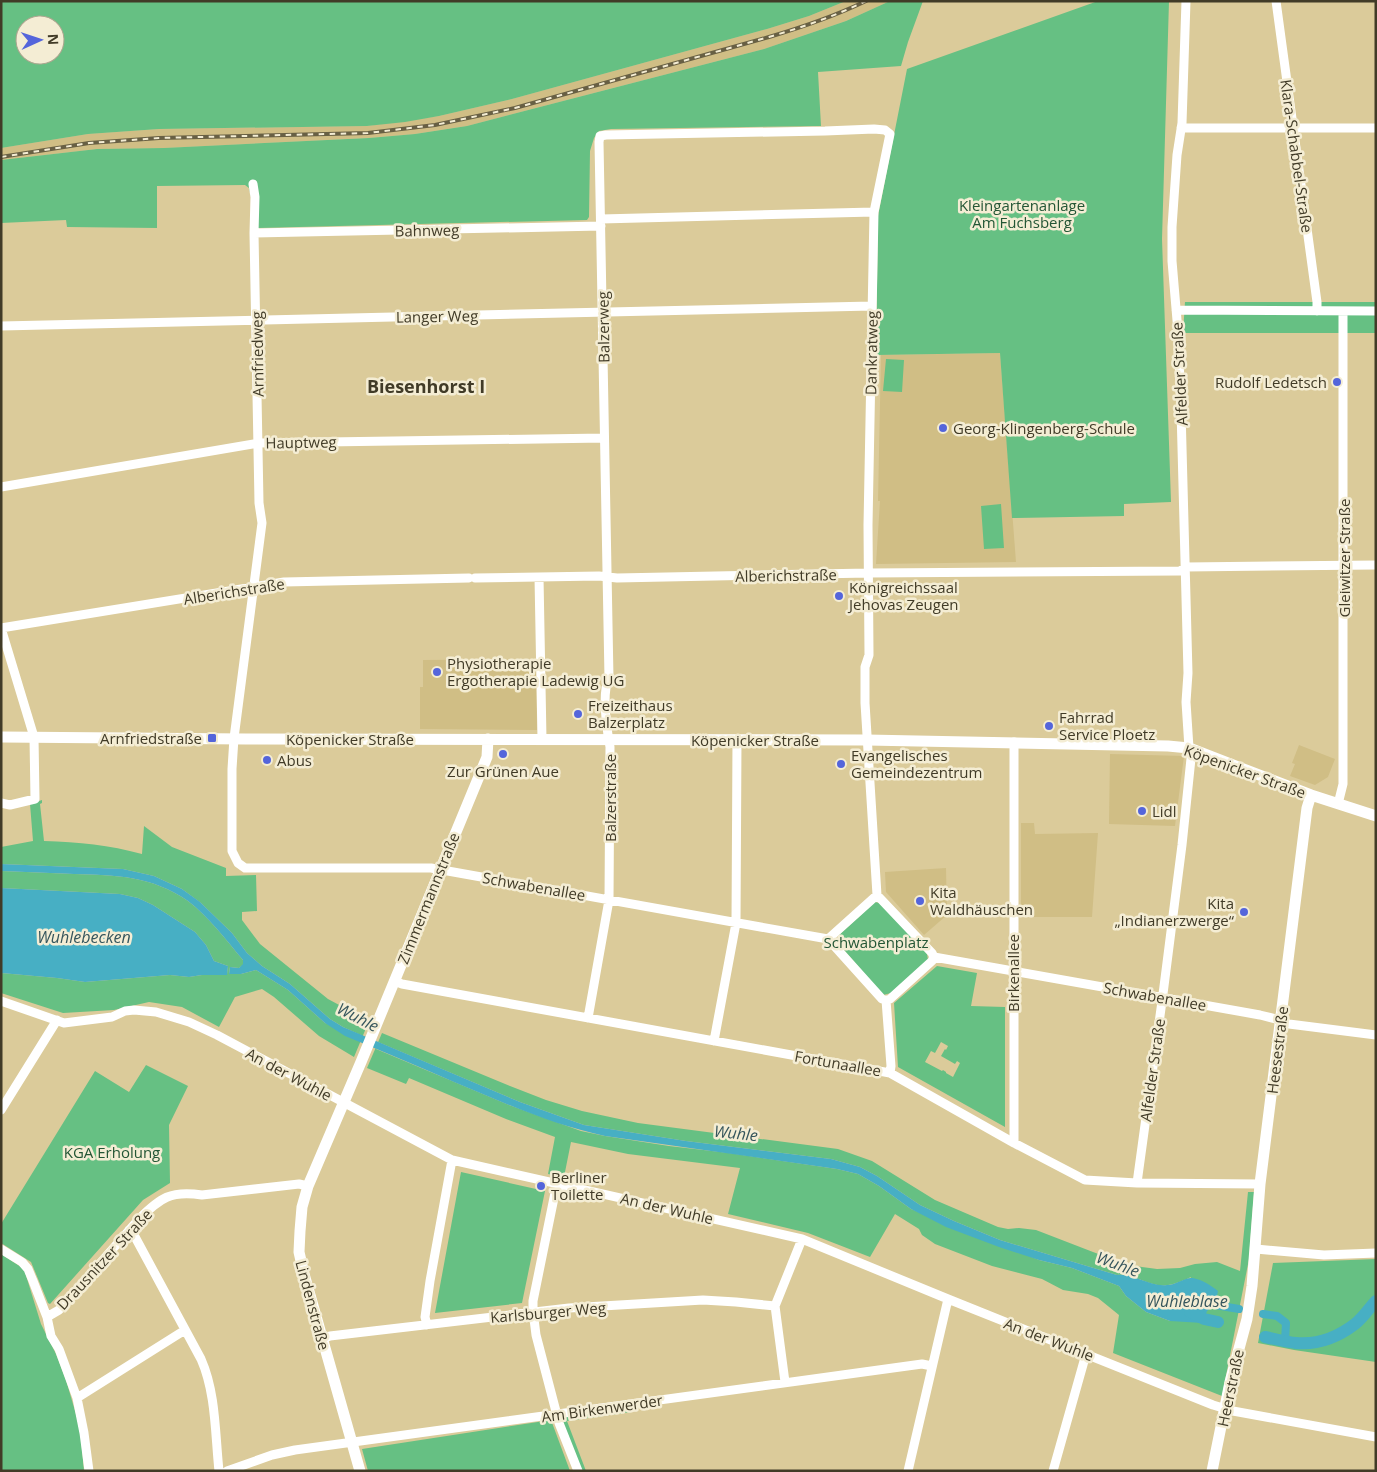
<svg xmlns="http://www.w3.org/2000/svg" width="1377" height="1472" viewBox="0 0 1377 1472" font-family="'Open Sans',sans-serif">
<style>
.built{fill:#d0be85}
.green{fill:#66c083;fill-rule:evenodd}
.water{fill:#47afc4}
.lines{fill:none;stroke-linecap:round;stroke-linejoin:round}
.canal{stroke:#47afc4;stroke-width:8}
.river{stroke:#47afc4;stroke-width:12}
.street{stroke:#fff;stroke-width:9}
.secondary{stroke:#fff;stroke-width:11}
.rail-casing{stroke:#686044;stroke-width:4}
.rail{stroke:#f4edd4;stroke-width:2;stroke-dasharray:5.5;stroke-linecap:butt}
.poi-dot{fill:#5465db;stroke:#f4edd4;stroke-width:2}
.labels{text-anchor:middle;dominant-baseline:central;stroke-width:5;stroke-linejoin:round;paint-order:stroke}
.street-label{font-size:15px;fill:#413b27;stroke:#f4edd4}
.park-label{font-size:15px;fill:#235635;stroke:#f4edd4}
.poi-label{font-size:15px;fill:#413b27;stroke:#f4edd4;text-anchor:start}
.water-label{font-size:16px;font-style:italic;fill:#35555c;stroke:#f4edd4}
.quarter-label{font-size:18px;font-weight:bold;fill:#413b27;stroke:#f4edd4}
</style>
<rect width="100%" height="100%" fill="#dbcb9a"/>
<!-- built -->
<path class="built" d="M 846,1 L 890,1 L 846,21 L 764,49 L 467,126 L 415,134 L 369,138 L 164,148 L 97,149 L 1,160 L 1,148 L 88,134 L 159,129 L 367,126 L 439,116 L 512,99 L 767,29 L 809,16 Z
M 1000,353 L 1016,562 L 876,564 L 880,501 L 878,501 L 881,355 Z
M 536,659 L 537,730 L 420,729 L 420,687 L 423,687 L 423,660 Z
M 1299,745 L 1335,759 L 1328,777 L 1315,785 L 1290,776 L 1295,764 L 1292,763 Z
M 1110,754 L 1184,756 L 1175,826 L 1109,824 Z
M 1021,823 L 1034,823 L 1035,834 L 1098,833 L 1092,917 L 1021,917 Z
M 946,868 L 947,915 L 924,935 L 886,892 L 885,872 Z"/>
<!-- green -->
<path class="green" d="M 1,1 L 846,1 L 809,16 L 767,29 L 512,99 L 439,116 L 405,122 L 367,126 L 159,129 L 88,134 L 1,148 ZM 25,25 L 55,25 L 55,55 L 25,55 Z
M 890,1 L 923,1 L 908,42 L 901,66 L 818,72 L 821,126 L 611,129 L 599,131 L 594,138 L 590,151 L 589,217 L 587,220 L 258,228 L 249,188 L 245,185 L 157,186 L 157,228 L 67,227 L 66,220 L 1,223 L 1,160 L 97,149 L 164,148 L 369,138 L 415,134 L 467,126 L 764,49 L 846,21 Z
M 1098,1 L 1169,1 L 1162,239 L 1171,502 L 1124,504 L 1124,516 L 1012,518 L 1000,353 L 876,355 L 878,216 L 907,69 Z
M 1185,302 L 1376,302 L 1376,333 L 1183,333 Z
M 886,359 L 904,360 L 902,392 L 883,391 Z
M 1001,504 L 1004,548 L 984,549 L 981,506 Z
M 42,800 L 42,803 L 40,804 L 44,841 C 79,842 109,845 142,854 L 144,826 L 172,847 L 226,868 L 226,876 L 256,875 L 257,911 L 242,912 L 242,920 L 260,944 L 328,999 L 369,1021 L 354,1057 L 319,1036 L 274,997 L 262,989 L 235,997 L 219,1027 L 182,1007 L 149,1002 L 114,1010 L 63,1013 L 1,993 L 1,973 L 57,978 L 85,982 L 170,975 L 189,977 L 202,975 L 227,974 L 228,966 L 214,961 L 206,945 L 195,932 L 153,905 L 138,898 L 120,894 L 1,888 L 1,871 C 26,872 50,873 74,874 C 116,875 152,876 188,901 C 209,917 226,940 243,960 L 243,965 L 239,968 L 230,967 L 229,974 L 241,974 L 256,970 L 288,990 L 325,1023 L 363,1036 L 343,1027 L 330,1019 L 290,984 L 262,966 L 247,953 L 232,933 L 201,903 L 182,889 L 154,876 L 123,869 L 1,864 L 1,847 L 33,841 L 30,804 Z
M 875,902 L 883,904 L 927,954 L 928,960 L 891,993 L 883,995 L 838,943 L 838,938 L 839,935 Z
M 937,966 L 977,973 L 971,1006 L 1005,1007 L 1005,1127 L 898,1067 L 894,1003 ZM 941,1042 L 948,1046 L 946,1050 L 945,1049 L 941,1056 L 955,1064 L 957,1061 L 960,1063 L 953,1077 L 946,1073 L 946,1072 L 943,1070 L 942,1071 L 925,1062 L 931,1051 L 935,1053 Z
M 382,1033 L 510,1086 L 546,1100 L 582,1111 L 638,1123 L 838,1149 L 872,1161 L 935,1200 L 998,1227 L 1008,1229 L 1019,1228 L 1036,1230 L 1093,1252 L 1126,1264 L 1142,1267 L 1157,1269 L 1180,1268 L 1195,1264 L 1217,1262 L 1240,1271 L 1248,1192 L 1254,1192 L 1249,1259 L 1222,1396 L 1113,1353 L 1119,1315 L 1098,1298 L 1088,1294 L 1063,1290 L 1042,1279 L 992,1266 L 935,1244 L 922,1235 L 919,1229 L 895,1214 L 870,1257 L 808,1233 L 728,1214 L 740,1168 L 628,1154 L 571,1142 L 564,1177 L 548,1174 L 555,1137 L 506,1119 L 409,1078 L 406,1084 L 367,1068 ZM 378,1042 L 520,1102 L 584,1125 L 686,1141 L 831,1159 L 860,1167 L 877,1176 L 920,1205 L 954,1221 L 1000,1240 L 1117,1275 C 1134,1273 1150,1288 1168,1285 C 1176,1284 1184,1280 1191,1277 L 1170,1321 L 1146,1312 L 1126,1296 L 1119,1286 L 1072,1268 L 1039,1260 L 911,1209 L 879,1186 L 858,1174 L 837,1169 L 729,1153 L 669,1146 L 605,1136 L 581,1131 L 509,1105 L 376,1049 Z
M 146,1065 L 188,1086 L 169,1125 L 170,1183 L 143,1200 L 50,1304 L 48,1303 L 31,1262 L 1,1243 L 1,1224 L 95,1071 L 129,1092 Z
M 461,1172 L 545,1191 L 522,1303 L 435,1313 Z
M 1,1254 L 24,1269 L 41,1324 L 56,1354 L 66,1380 L 80,1428 L 84,1471 L 1,1471 Z
M 1376,1259 L 1376,1362 L 1294,1350 L 1258,1343 L 1273,1263 Z
M 629,1408 L 631,1412 L 567,1421 L 586,1471 L 581,1471 L 562,1422 L 565,1417 Z
M 551,1420 L 570,1471 L 368,1471 L 362,1449 Z"/>
<!-- water -->
<path class="water" d="M 1,864 L 123,869 L 154,876 L 182,889 L 200,902 L 232,933 L 247,953 L 262,966 L 290,984 L 330,1019 L 343,1027 L 520,1102 L 584,1125 L 686,1141 L 831,1159 L 860,1167 L 877,1176 L 920,1205 L 954,1221 L 1000,1240 L 1117,1275 C 1134,1273 1149,1287 1167,1285 C 1176,1285 1185,1277 1193,1278 C 1203,1280 1210,1285 1218,1291 L 1215,1305 L 1207,1311 L 1203,1323 L 1170,1321 L 1146,1312 L 1126,1296 L 1119,1286 L 1072,1268 L 1039,1260 L 999,1247 L 946,1227 L 911,1209 L 879,1186 L 858,1174 L 837,1169 L 605,1136 C 553,1125 504,1103 454,1082 C 418,1066 382,1051 345,1036 L 325,1023 L 288,990 L 256,970 L 241,974 L 229,974 L 230,967 L 239,968 L 243,964 L 243,960 C 226,940 209,917 188,901 C 152,876 116,875 74,874 C 50,873 26,872 1,871 Z
M 1,888 L 120,894 L 138,898 L 153,905 L 195,932 L 206,945 L 214,961 L 228,966 L 227,975 L 202,975 L 189,977 L 170,975 L 85,982 L 57,978 L 1,973 Z"/>
<g class="lines">
<!-- canal -->
<path class="canal" d="M 1215,1305 L 1239,1309
M 1263,1314 L 1277,1316 L 1286,1323 L 1285,1341"/>
<!-- river -->
<path class="river" d="M 1190,1312 L 1204,1319 L 1218,1322
M 1265,1337 C 1275,1339 1286,1342 1296,1343 C 1317,1345 1338,1337 1355,1324 C 1363,1318 1369,1308 1376,1301"/>
<!-- street -->
<path class="street" d="M 1186,1 L 1182,123 L 1177,155 L 1172,227 L 1172,261 L 1178,332 L 1181,410 L 1188,673 L 1186,702 L 1189,748
M 1276,1 L 1317,302 L 1317,311
M 1181,128 L 1376,128
M 253,184 L 255,197 L 254,233 L 259,503 L 262,523 L 234,738 L 232,769 L 232,851 L 238,863 L 245,868 L 431,868 L 828,939
M 601,219 L 874,212
M 254,233 L 601,226
M 1176,310 L 1376,311
M 1,326 L 872,306
M 1,487 L 259,443 L 604,438
M 539,577 L 542,739
M 475,578 L 599,576 L 617,578 L 869,573 L 1180,571 L 1186,567 L 1376,565
M 1,628 L 284,582 L 469,578
M 1,628 L 34,737 L 35,799 L 10,805 L 1,803
M 1014,742 L 1014,1143
M 1338,804 L 1343,784 L 1343,312
M 877,895 L 932,953 L 934,957 L 932,961 L 890,999 L 886,1000 L 882,999 L 828,939 Z
M 934,957 L 1260,1015 L 1280,1020 L 1289,1024 L 1376,1035
M 394,981 L 402,984 L 890,1073 L 1014,1143 L 1085,1180 L 1137,1183 L 1260,1184
M 886,1000 L 891,1066 L 890,1073
M 1,1001 L 64,1023 L 112,1017 L 125,1011 L 134,1010 L 156,1012 L 189,1022 L 217,1035 L 452,1160 L 802,1239 L 948,1299 L 1213,1405 L 1233,1411 L 1376,1437
M 588,1018 L 609,900 L 610,747 C 607,730 601,694 609,678 L 599,142 L 600,136 L 606,135 L 825,131 L 874,129 L 885,130 L 890,134 L 874,212 L 868,525 L 869,655 L 865,667 L 865,703 L 877,895
M 714,1041 L 736,923 L 737,740
M 1,1110 L 57,1020
M 557,1183 L 533,1301 L 533,1311 L 536,1335 L 559,1423 L 578,1471
M 1137,1183 L 1163,994 L 1182,845 L 1192,749
M 129,1230 L 134,1235 L 201,1359 C 216,1393 215,1433 219,1471
M 1,1249 L 22,1262 L 28,1269 L 33,1281 L 47,1317 L 51,1336 L 59,1349 L 77,1398 L 84,1433 L 89,1471
M 1256,1249 L 1324,1255 L 1376,1253
M 47,1317 L 59,1310 L 139,1219 C 160,1198 171,1190 202,1195 L 299,1184 L 308,1186
M 427,1325 L 425,1317 L 430,1281 L 452,1160
M 322,1339 L 330,1336 L 569,1308 L 703,1300 L 736,1302 L 775,1306
M 785,1382 L 775,1306 L 802,1239
M 77,1398 L 185,1330
M 227,1471 L 272,1455 L 295,1450 L 922,1364 L 932,1366
M 908,1471 L 948,1299
M 1053,1471 L 1086,1354"/>
<!-- secondary -->
<path class="secondary" d="M 1,737 L 246,739 L 867,740 L 1168,746 L 1189,748 L 1311,795 L 1376,816
M 360,1471 L 304,1274 L 299,1252 L 300,1231 L 302,1207 L 308,1186 L 361,1062 L 487,757 L 488,739
M 1212,1471 L 1230,1382 L 1247,1319 L 1252,1286 L 1260,1184 L 1307,808 L 1311,795"/>
<defs>
<path id="rail" d="M 1,157 L 89,143 L 159,138 L 368,133 L 435,125 L 515,108 L 769,37 C 803,27 835,16 866,1"/>
</defs>
<!-- rail casing -->
<use href="#rail" class="rail-casing"/>
<!-- rail -->
<use href="#rail" class="rail"/>
</g>
<!-- markers -->
<g class="poi-dot">
<circle cx="1337" cy="382" r="5"/>
<circle cx="943" cy="428" r="5"/>
<circle cx="839" cy="596" r="5"/>
<circle cx="437" cy="672" r="5"/>
<circle cx="578" cy="714" r="5"/>
<circle cx="1049" cy="726" r="5"/>
<rect x="207" y="733" width="10" height="10" rx="2.5"/>
<circle cx="503" cy="754" r="5"/>
<circle cx="267" cy="760" r="5"/>
<circle cx="841" cy="764" r="5"/>
<circle cx="1142" cy="811" r="5"/>
<circle cx="920" cy="901" r="5"/>
<circle cx="1244" cy="912" r="5"/>
<circle cx="541" cy="1186" r="5"/>
</g>
<g class="labels">
<!-- street labels -->
<g class="street-label">
<text transform="translate(1297 156) rotate(82)">Klara-Schabbel-Straße</text>
<text transform="translate(427 230) rotate(-1)">Bahnweg</text>
<text transform="translate(437 316) rotate(-1)">Langer Weg</text>
<text transform="translate(603 327) rotate(-91)">Balzerweg</text>
<text transform="translate(871 353) rotate(-89)">Dankratweg</text>
<text transform="translate(257 354) rotate(-91)">Arnfriedweg</text>
<text transform="translate(1179 374) rotate(-93)">Alfelder Straße</text>
<text transform="translate(301 442) rotate(-1)">Hauptweg</text>
<text transform="translate(1344 558) rotate(-90)">Gleiwitzer Straße</text>
<text transform="translate(786 575) rotate(-1)">Alberichstraße</text>
<text transform="translate(234 591) rotate(-9)">Alberichstraße</text>
<text x="350" y="739">Köpenicker Straße</text>
<text x="755" y="740">Köpenicker Straße</text>
<text transform="translate(1245 771) rotate(20)">Köpenicker Straße</text>
<text transform="translate(610 798) rotate(-90)">Balzerstraße</text>
<text transform="translate(534 886) rotate(10)">Schwabenallee</text>
<text transform="translate(428 898) rotate(-68)">Zimmermannstraße</text>
<text transform="translate(1013 973) rotate(-90)">Birkenallee</text>
<text transform="translate(1155 996) rotate(10)">Schwabenallee</text>
<text transform="translate(1277 1050) rotate(-83)">Heesestraße</text>
<text transform="translate(838 1063) rotate(10)">Fortunaallee</text>
<text transform="translate(1152 1070) rotate(-82)">Alfelder Straße</text>
<text transform="translate(289 1074) rotate(28)">An der Wuhle</text>
<text transform="translate(667 1208) rotate(13)">An der Wuhle</text>
<text transform="translate(104 1259) rotate(-47)">Drausnitzer Straße</text>
<text transform="translate(313 1305) rotate(75)">Lindenstraße</text>
<text transform="translate(548 1312) rotate(-5)">Karlsburger Weg</text>
<text transform="translate(1049 1339) rotate(21)">An der Wuhle</text>
<text transform="translate(1230 1388) rotate(-78)">Heerstraße</text>
<text transform="translate(602 1408) rotate(-8)">Am Birkenwerder</text>
</g>
<!-- park labels -->
<g class="park-label">
<text x="1022" y="205">Kleingartenanlage<tspan x="1022" dy="17">Am Fuchsberg</tspan></text>
<text x="876" y="942">Schwabenplatz</text>
<text x="112" y="1152">KGA Erholung</text>
</g>
<!-- poi labels -->
<g class="poi-label">
<text x="1327" y="382" text-anchor="end">Rudolf Ledetsch</text>
<text x="953" y="428">Georg-Klingenberg-Schule</text>
<text x="849" y="587">Königreichssaal<tspan x="849" dy="17">Jehovas Zeugen</tspan></text>
<text x="447" y="663">Physiotherapie<tspan x="447" dy="17">Ergotherapie Ladewig UG</tspan></text>
<text x="588" y="705">Freizeithaus<tspan x="588" dy="17">Balzerplatz</tspan></text>
<text x="1059" y="717">Fahrrad<tspan x="1059" dy="17">Service Ploetz</tspan></text>
<text x="202" y="738" text-anchor="end">Arnfriedstraße</text>
<text x="851" y="755">Evangelisches<tspan x="851" dy="17">Gemeindezentrum</tspan></text>
<text x="277" y="760">Abus</text>
<text x="503" y="771" text-anchor="middle">Zur Grünen Aue</text>
<text x="1152" y="811">Lidl</text>
<text x="930" y="892">Kita<tspan x="930" dy="17">Waldhäuschen</tspan></text>
<text x="1234" y="903" text-anchor="end">Kita<tspan x="1234" dy="17">„Indianerzwerge“</tspan></text>
<text x="551" y="1177">Berliner<tspan x="551" dy="17">Toilette</tspan></text>
</g>
<!-- water labels -->
<g class="water-label">
<text x="84" y="937">Wuhlebecken</text>
<text transform="translate(358 1017) rotate(27)">Wuhle</text>
<text transform="translate(736 1133) rotate(6)">Wuhle</text>
<text transform="translate(1118 1264) rotate(20)">Wuhle</text>
<text x="1187" y="1301">Wuhleblase</text>
</g>
<!-- quarter labels -->
<g class="quarter-label">
<text x="426" y="386">Biesenhorst I</text>
</g>
</g>
<!-- border -->
<rect width="1377" height="1472" fill="none" stroke="#413b27" stroke-width="5"/>
<!-- north arrow -->
<g transform="translate(40 40) rotate(87)"><circle r="24" fill="#f4edd4" stroke="#aca68f"/>
<path d="M0-4L9 19L0 12L-9 19Z" fill="#5465db"/>
<text y="-8" font-size="14" font-weight="bold" text-anchor="middle" fill="#413b27">N</text>
</g>
</svg>
